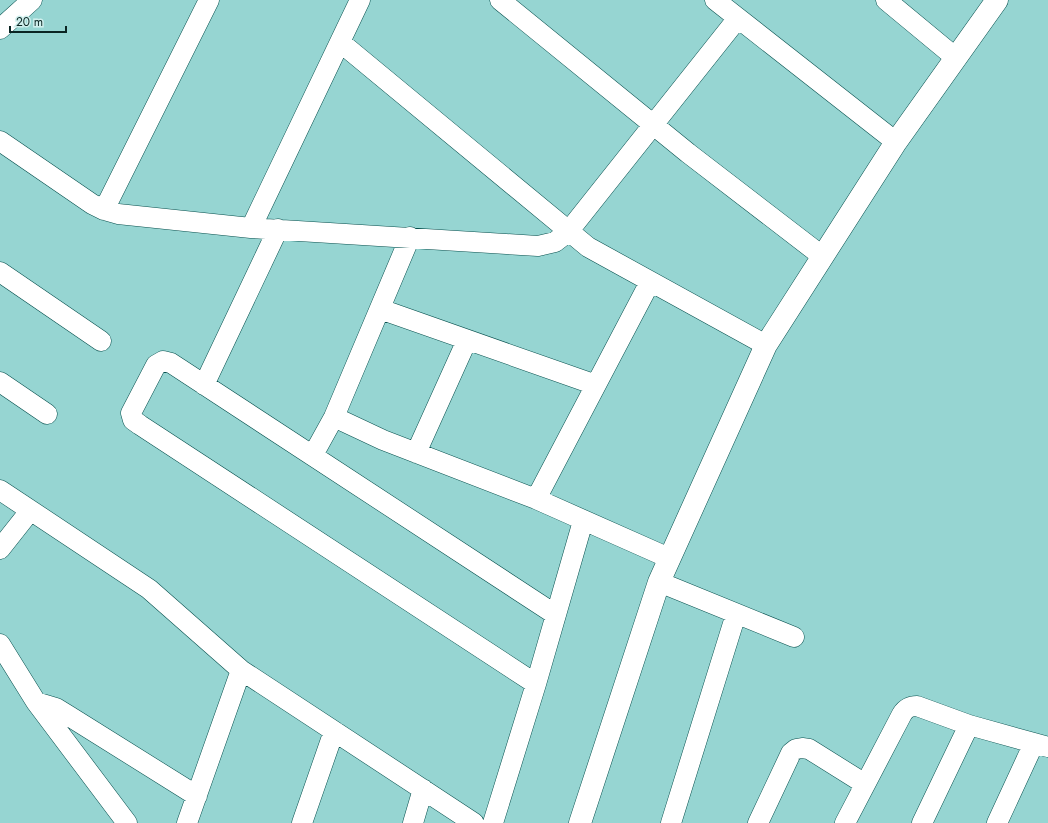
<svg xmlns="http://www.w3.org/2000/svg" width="1048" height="823" viewBox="0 0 1048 823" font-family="Jost,sans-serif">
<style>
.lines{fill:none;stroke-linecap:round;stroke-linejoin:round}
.street-casing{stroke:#07504e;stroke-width:21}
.secondary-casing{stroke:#07504e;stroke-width:23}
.street{stroke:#fff;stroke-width:20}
.secondary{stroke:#fff;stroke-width:22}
</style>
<rect width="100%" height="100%" fill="#96d5d2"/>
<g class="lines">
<defs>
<path id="street" d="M 500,0 L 688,153 L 822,256
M 715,0 L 896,142
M 886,0 L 956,58
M 0,29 L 32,0
M 340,42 L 588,247 L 766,345
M 0,141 L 92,204 L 104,210 L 118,214 L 251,228 L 538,246 L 555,242 L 568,232 L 738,18
M 104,210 L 209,0
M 251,228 L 360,0
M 0,272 L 101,341
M 380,309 L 596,385
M 0,382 L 47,414
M 204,385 L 278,229
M 334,417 L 383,440 L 536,499 L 669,558
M 416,453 L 467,340
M 313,455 L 334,417 L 410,237
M 0,490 L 149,589 L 241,670 L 474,823
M 536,499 L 650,282
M 0,549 L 30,511
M 659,582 L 794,637
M 0,644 L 36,702 L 127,823
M 536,684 L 140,425 L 133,420 L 131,413 L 156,365 L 163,361 L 171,363 L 556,615
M 36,702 L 56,708 L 69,716 L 197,796
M 187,823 L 241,670
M 302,823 L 334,731
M 413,823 L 423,789
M 493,823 L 536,684 L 583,521
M 671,823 L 736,614
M 758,823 L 791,753 L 796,749 L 802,748 L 809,749 L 865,784
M 845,823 L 902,714 C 906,708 910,706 917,706 L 969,725 L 1048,747
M 922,823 L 969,725
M 997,823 L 1034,743"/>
<path id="secondary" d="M 580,823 L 659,582 L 766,345 L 896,142 L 997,0"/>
</defs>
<!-- street casing -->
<use href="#street" class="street-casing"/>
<!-- secondary casing -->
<use href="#secondary" class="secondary-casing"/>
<!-- street -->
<use href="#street" class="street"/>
<!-- secondary -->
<use href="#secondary" class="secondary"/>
</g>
<!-- scale -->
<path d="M10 26v6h56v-6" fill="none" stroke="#0a2523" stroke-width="2"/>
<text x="16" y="26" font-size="12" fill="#0a2523" stroke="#d0efed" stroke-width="3" paint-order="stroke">20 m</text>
</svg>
